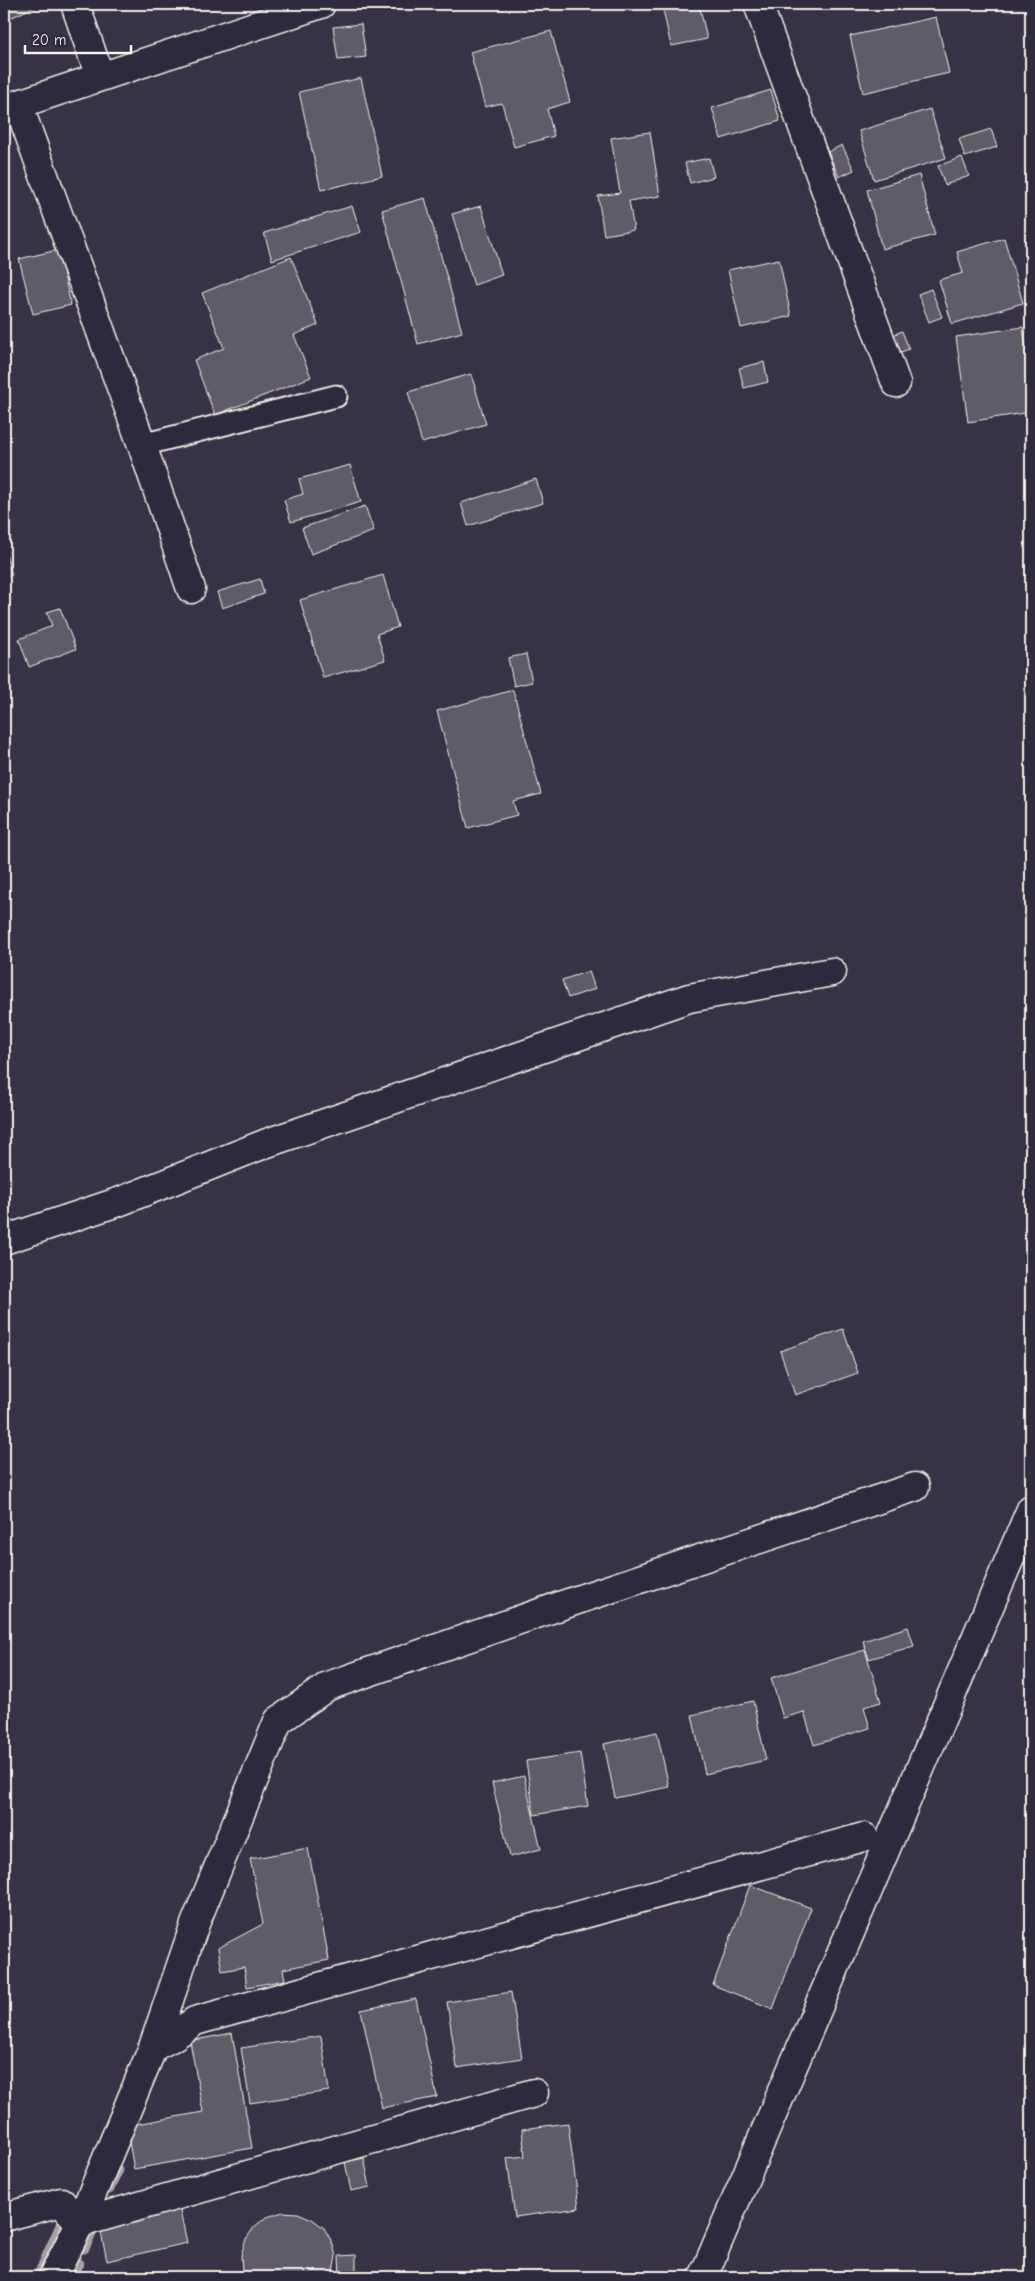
<svg xmlns="http://www.w3.org/2000/svg" width="1035" height="2281" viewBox="0 0 1035 2281" font-family="'Comic Neue',sans-serif">
<style>
.lines{fill:none;stroke-linecap:round;stroke-linejoin:round}
.stream{stroke:#a6a2a4;stroke-width:11}
.building{fill:#5f5c67;stroke:#f4f1e8}
.lane-casing{stroke:#f4f1e8;stroke-width:25}
.street-casing{stroke:#f4f1e8;stroke-width:31}
.lane{stroke:#2f2a3d;stroke-width:21}
.street{stroke:#2f2a3d;stroke-width:28}
</style>
<rect width="100%" height="100%" fill="#373244"/>
<filter id="ink" filterUnits="userSpaceOnUse"><feTurbulence type="fractalNoise" baseFrequency=".02" numOctaves="2"/><feDisplacementMap in="SourceGraphic" scale="10" xChannelSelector="R" yChannelSelector="G"/><feConvolveMatrix kernelMatrix="1 2 1 2 8 2 1 2 1" color-interpolation-filters="sRGB"/></filter>
<g filter="url(#ink)">
<g class="lines">
<!-- stream -->
<path class="stream" d="M 109,2189 L 117,2170
M 84,2248 L 91,2234
M 38,2277 L 62,2223
M 72,2277 L 78,2264"/>
</g>
<!-- building -->
<path class="building" d="M 4,4 L 40,4 L 4,21 Z
M 691,4 L 699,4 L 707,39 L 671,46 L 663,10 Z
M 936,17 L 949,73 L 863,93 L 850,36 Z
M 361,24 L 366,57 L 338,60 L 333,27 Z
M 551,31 L 570,102 L 547,109 L 554,136 L 514,147 L 502,103 L 485,107 L 470,52 Z
M 361,78 L 382,176 L 321,190 L 299,92 Z
M 771,90 L 780,121 L 721,139 L 712,108 Z
M 930,109 L 946,158 L 874,180 L 859,131 Z
M 991,129 L 997,147 L 965,157 L 959,139 Z
M 650,132 L 660,196 L 629,201 L 634,230 L 604,235 L 598,196 L 620,193 L 611,138 Z
M 842,145 L 854,170 L 839,177 L 828,152 Z
M 962,157 L 969,176 L 945,185 L 938,166 Z
M 709,158 L 714,177 L 690,183 L 685,163 Z
M 919,175 L 935,235 L 882,249 L 867,190 Z
M 425,198 L 462,332 L 418,344 L 382,210 Z
M 352,206 L 361,232 L 272,260 L 264,233 Z
M 481,206 L 502,275 L 474,285 L 452,214 Z
M 1004,238 L 1023,303 L 952,324 L 939,280 L 963,273 L 957,252 Z
M 58,250 L 71,305 L 33,314 L 19,259 Z
M 291,257 L 318,325 L 294,335 L 311,377 L 215,415 L 194,360 L 224,348 L 202,293 Z
M 779,259 L 791,316 L 741,328 L 728,270 Z
M 931,289 L 942,317 L 929,322 L 918,294 Z
M 1023,327 L 1031,385 L 1031,412 L 968,422 L 956,337 Z
M 902,331 L 909,349 L 893,355 L 886,338 Z
M 764,362 L 768,382 L 744,388 L 739,368 Z
M 471,374 L 486,424 L 422,443 L 408,392 Z
M 350,465 L 361,502 L 291,522 L 284,500 L 303,494 L 299,479 Z
M 536,479 L 543,503 L 468,526 L 461,503 Z
M 365,506 L 374,531 L 311,554 L 302,528 Z
M 4,548 L 12,575 L 4,577 Z
M 383,575 L 398,627 L 377,634 L 385,660 L 323,678 L 300,600 Z
M 260,579 L 264,594 L 222,608 L 217,592 Z
M 60,608 L 76,649 L 29,667 L 19,639 L 52,626 L 47,612 Z
M 526,654 L 532,682 L 514,686 L 508,658 Z
M 513,690 L 541,794 L 513,801 L 517,815 L 468,828 L 437,711 Z
M 589,971 L 595,989 L 568,998 L 562,980 Z
M 843,1329 L 858,1373 L 795,1395 L 780,1351 Z
M 908,1627 L 914,1646 L 869,1659 L 863,1641 Z
M 865,1650 L 881,1702 L 864,1707 L 870,1728 L 814,1745 L 804,1712 L 783,1718 L 771,1678 Z
M 753,1701 L 766,1760 L 705,1774 L 692,1715 Z
M 657,1732 L 669,1787 L 615,1798 L 604,1744 Z
M 580,1753 L 588,1806 L 534,1815 L 526,1761 Z
M 524,1776 L 541,1849 L 510,1857 L 492,1783 Z
M 308,1848 L 329,1960 L 283,1969 L 285,1980 L 247,1987 L 244,1967 L 222,1971 L 218,1948 L 263,1924 L 250,1859 Z
M 750,1885 L 811,1908 L 773,2009 L 713,1985 Z
M 511,1992 L 522,2058 L 457,2068 L 447,2002 Z
M 416,1999 L 437,2097 L 382,2108 L 361,2010 Z
M 232,2033 L 252,2148 L 134,2169 L 126,2126 L 203,2112 L 190,2041 Z
M 321,2036 L 329,2091 L 250,2103 L 241,2048 Z
M 568,2123 L 579,2208 L 515,2217 L 507,2158 L 525,2156 L 522,2129 Z
M 364,2158 L 370,2187 L 351,2191 L 345,2162 Z
M 180,2210 L 187,2243 L 107,2261 L 100,2228 Z
M 283,2212 L 298,2213 L 312,2219 L 324,2228 L 332,2242 L 336,2256 L 332,2277 L 245,2277 L 242,2271 L 241,2255 L 246,2239 L 255,2226 L 267,2217 Z
M 356,2255 L 356,2277 L 340,2277 L 339,2256 Z
M 96,2273 L 134,2274 L 134,2277 L 96,2277 Z"/>
<g class="lines">
<defs>
<path id="lane" d="M 142,445 L 336,396"/>
<path id="street" d="M 75,4 L 100,77
M 758,4 L 896,383
M 18,104 L 142,445 L 191,589
M 4,109 L 321,4
M 4,1240 L 121,1201 L 267,1143 L 689,998 L 832,972
M 153,2047 L 195,1924 L 278,1721 L 328,1686 L 583,1598 L 915,1487
M 4,2217 L 61,2202 L 80,2223
M 80,2223 L 534,2093
M 53,2277 L 80,2223 L 153,2047 L 171,2038 L 195,2021 L 864,1837
M 703,2277 L 1031,1509"/>
</defs>
<!-- lane casing -->
<use href="#lane" class="lane-casing"/>
<!-- street casing -->
<use href="#street" class="street-casing"/>
<!-- lane -->
<use href="#lane" class="lane"/>
<!-- street -->
<use href="#street" class="street"/>
</g>
</g>
<!-- margin -->
<rect width="1035" height="2281" fill="none" stroke="#2f2a3d" stroke-width="20"/>
<rect x="10" y="10" width="1015" height="2261" fill="none" stroke="#f4f1e8" stroke-width="2" filter="url(#ink)"/>
<!-- scale -->
<path d="M25 45v8h106v-8" fill="none" stroke="#f4f1e8" stroke-width="2.5"/>
<text x="32" y="45" font-size="15" fill="#f4f1e8" stroke="#2f2a3d" stroke-width="4" paint-order="stroke">20 m</text>
</svg>
